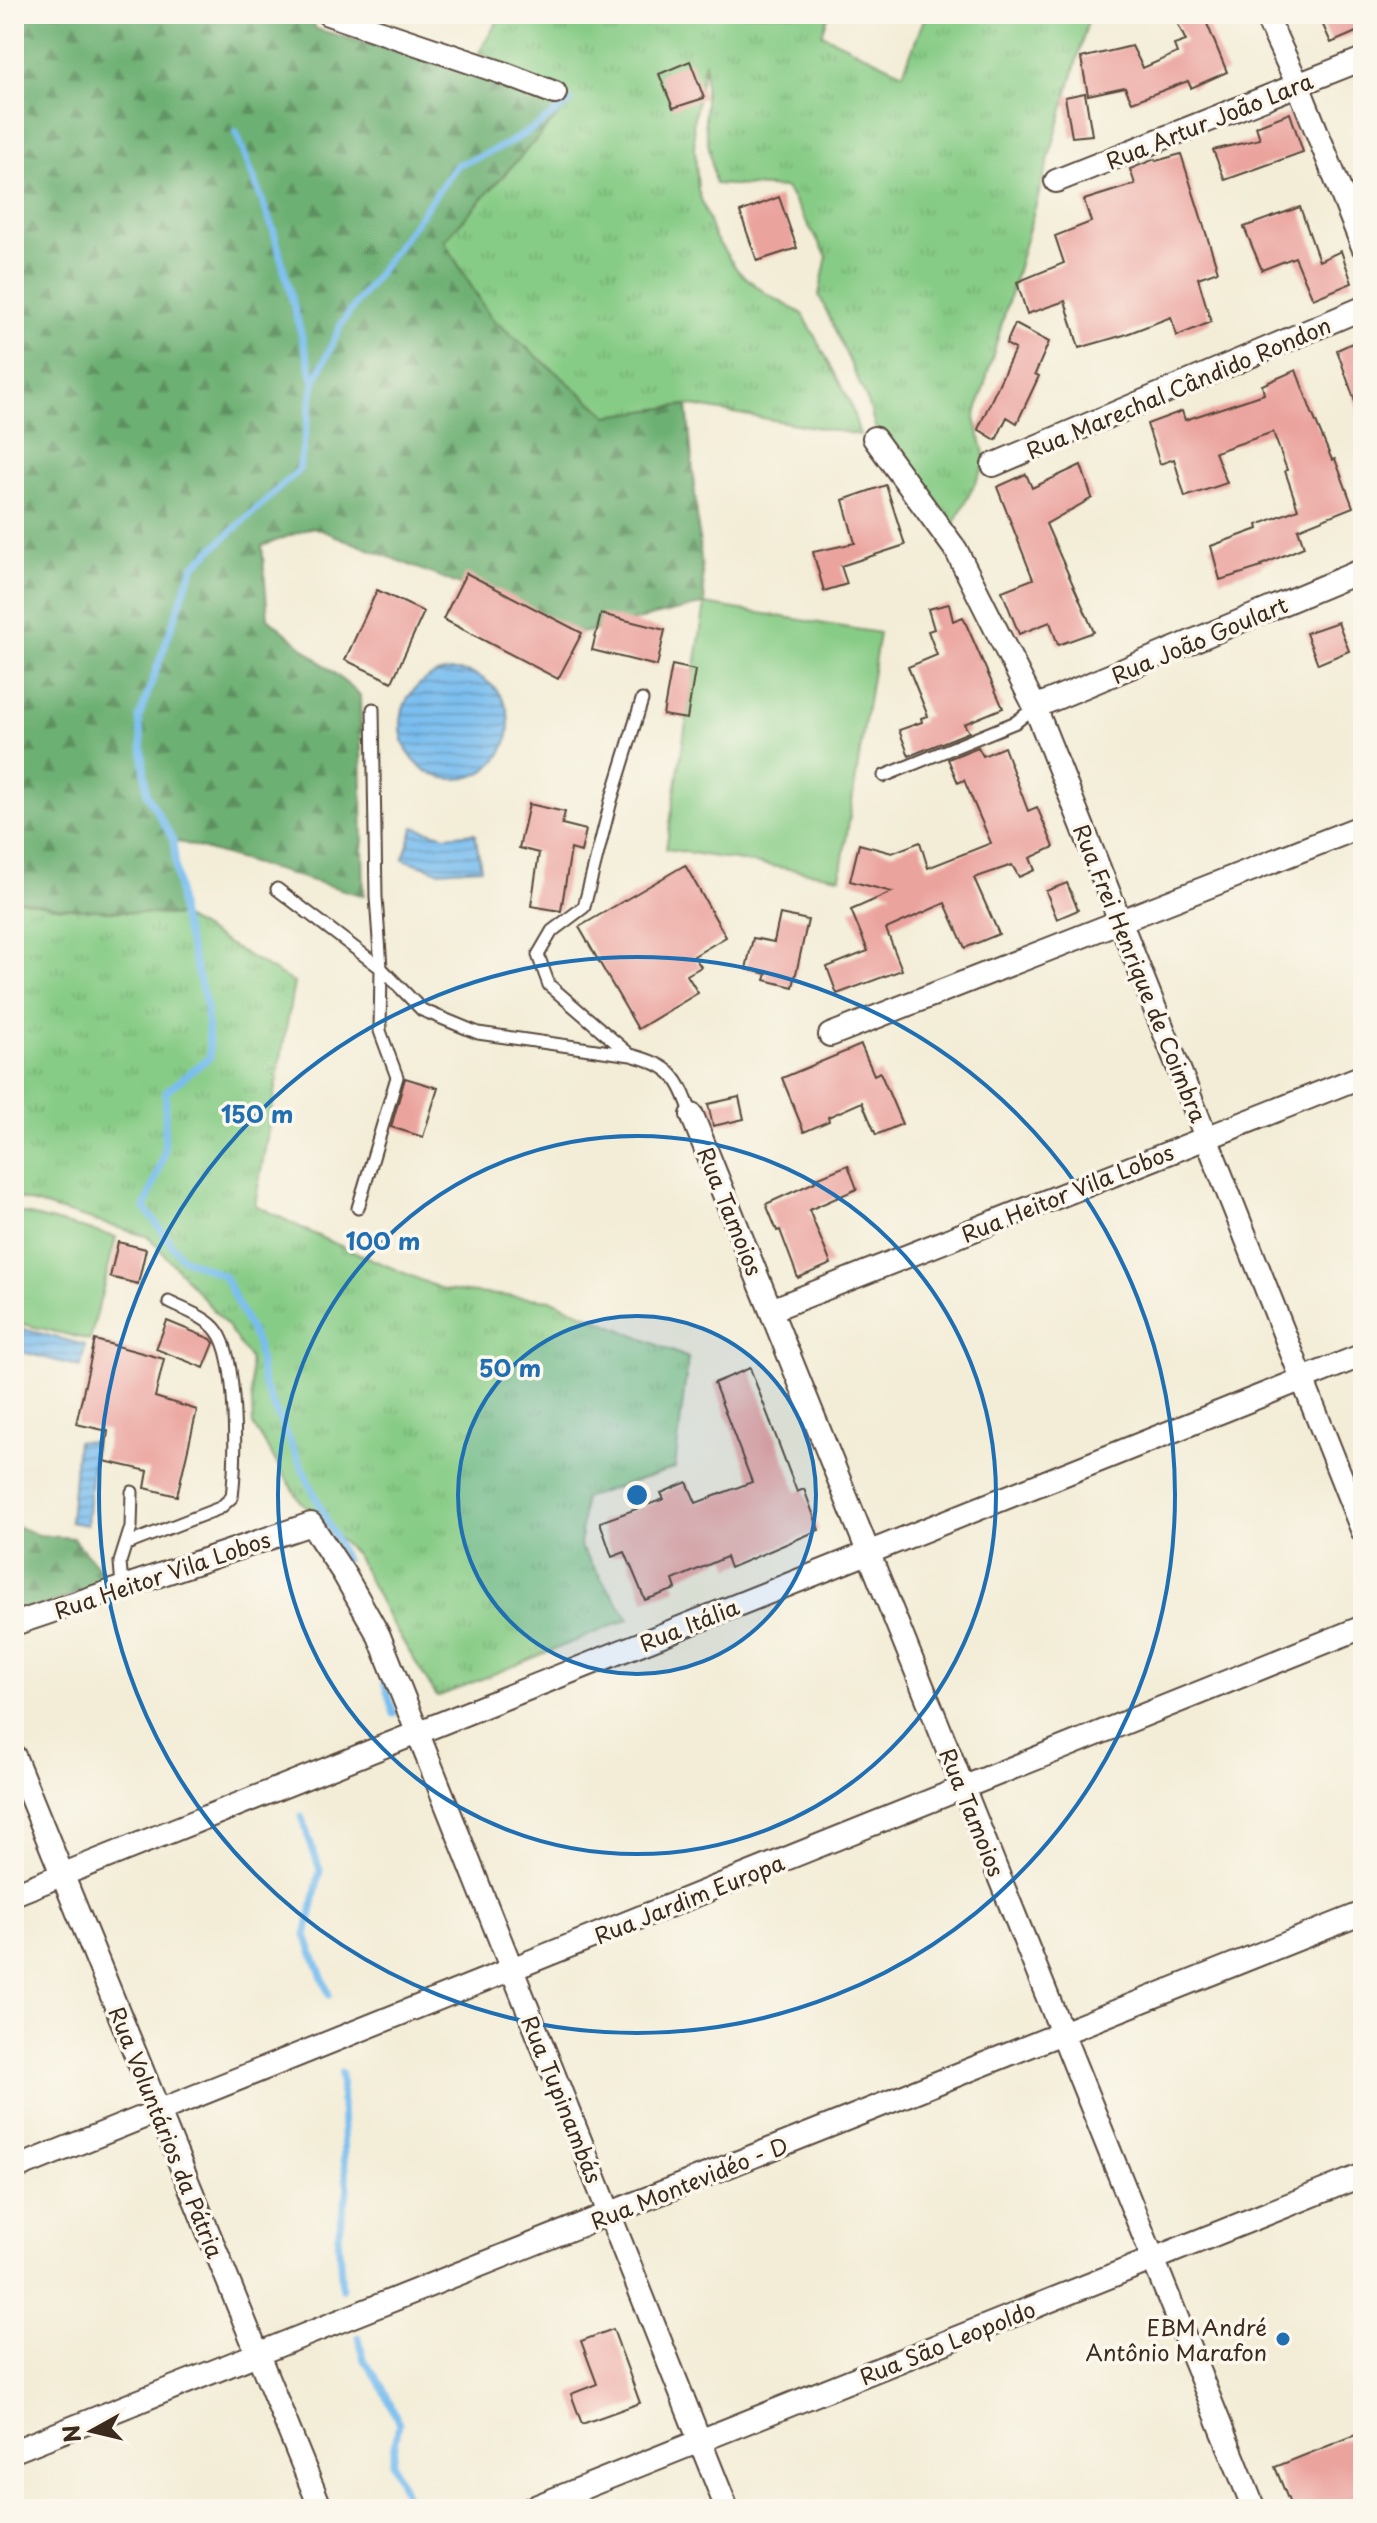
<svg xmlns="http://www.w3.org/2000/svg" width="1377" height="2523" viewBox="0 0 1377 2523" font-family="'Playpen Sans',sans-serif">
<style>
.grass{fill:url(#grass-tufts);stroke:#617b52;stroke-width:2}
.forest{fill:url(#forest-firs);stroke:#546d48;stroke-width:2}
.garden{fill:#87cc86;stroke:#617b52;stroke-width:2}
.water{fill:url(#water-rules);stroke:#5a7486;stroke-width:2}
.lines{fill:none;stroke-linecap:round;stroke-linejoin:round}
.stream{stroke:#78bdef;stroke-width:7}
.building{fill:#eba39e}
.service-casing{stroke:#57473a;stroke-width:15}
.minor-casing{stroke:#57473a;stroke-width:26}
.service{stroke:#fff;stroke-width:11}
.minor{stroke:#fff;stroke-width:22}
.ring{fill:none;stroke:#1f6fb2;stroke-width:4}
.poi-dot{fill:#1f6fb2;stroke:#fbf7ec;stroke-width:3}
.labels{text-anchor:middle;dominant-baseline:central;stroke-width:7;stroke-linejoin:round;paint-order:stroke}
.street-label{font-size:22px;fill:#3b2a1e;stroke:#fbf7ec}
.poi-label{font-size:22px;fill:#3b2a1e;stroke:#fbf7ec;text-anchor:end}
.centre{fill:#1f6fb2;stroke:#fbf7ec;stroke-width:4}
.ring-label{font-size:24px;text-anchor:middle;font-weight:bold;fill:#1f6fb2;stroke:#fbf7ec;stroke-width:7;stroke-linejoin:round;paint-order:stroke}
</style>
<defs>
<pattern id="grass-tufts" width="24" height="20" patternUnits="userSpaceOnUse" patternTransform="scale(2)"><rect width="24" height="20" fill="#87cc86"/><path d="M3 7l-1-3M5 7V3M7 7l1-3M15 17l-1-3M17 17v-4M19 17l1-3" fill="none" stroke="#75af73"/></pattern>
<pattern id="forest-firs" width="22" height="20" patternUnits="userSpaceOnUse" patternTransform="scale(2)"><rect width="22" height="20" fill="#6db073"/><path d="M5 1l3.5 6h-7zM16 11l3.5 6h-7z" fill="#5b8f5e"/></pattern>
<pattern id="water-rules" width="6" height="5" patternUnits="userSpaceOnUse" patternTransform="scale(2)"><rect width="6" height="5" fill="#78bdef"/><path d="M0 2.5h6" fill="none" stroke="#649ac1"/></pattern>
</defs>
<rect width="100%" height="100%" fill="#fbf7ec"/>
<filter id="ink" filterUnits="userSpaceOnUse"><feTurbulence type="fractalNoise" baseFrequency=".0125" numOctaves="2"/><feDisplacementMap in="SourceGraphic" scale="16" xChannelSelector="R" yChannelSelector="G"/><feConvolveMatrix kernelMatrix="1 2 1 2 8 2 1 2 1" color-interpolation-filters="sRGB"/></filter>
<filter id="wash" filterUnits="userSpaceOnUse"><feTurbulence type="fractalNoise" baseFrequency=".006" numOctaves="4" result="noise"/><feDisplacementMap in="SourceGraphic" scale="32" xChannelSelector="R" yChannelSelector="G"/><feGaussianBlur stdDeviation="1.8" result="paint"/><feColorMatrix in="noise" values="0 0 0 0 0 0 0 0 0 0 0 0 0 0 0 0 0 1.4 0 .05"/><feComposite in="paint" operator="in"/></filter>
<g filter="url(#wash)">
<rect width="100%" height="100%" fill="#f3edd7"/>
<!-- grass -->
<path class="grass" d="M 502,14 L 829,14 L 822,34 L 903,73 L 926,14 L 1090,14 L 975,418 L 986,462 L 952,528 L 876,430 L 868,402 L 819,295 L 827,256 L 786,188 L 715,184 L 705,123 L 705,61 L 693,123 L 698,190 L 714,236 L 738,271 L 765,293 L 803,314 L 850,402 L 860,435 L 687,405 L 608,416 L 490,317 L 443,241 L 571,101 L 479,52 Z
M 14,899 L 56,907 L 181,916 L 294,983 L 255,1205 L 324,1239 L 444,1290 L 551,1300 L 688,1358 L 675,1468 L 584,1498 L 580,1547 L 629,1619 L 437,1697 L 389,1619 L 356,1555 L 301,1502 L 253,1425 L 250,1359 L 225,1323 L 149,1237 L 14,1197 Z"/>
<!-- forest -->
<path class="forest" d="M 14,14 L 310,14 L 316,29 L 571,101 L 444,241 L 490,317 L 608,416 L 687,405 L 705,604 L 582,633 L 313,527 L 262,546 L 268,618 L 360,695 L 364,896 L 173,840 L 181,916 L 56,907 L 14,899 Z
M 14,1525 L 38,1535 L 73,1538 L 111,1582 L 14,1617 Z"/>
<!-- garden -->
<path class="garden" d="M 705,604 L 879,633 L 840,877 L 666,849 Z
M 14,1211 L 116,1237 L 90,1340 L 14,1322 Z"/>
<!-- water -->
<path class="water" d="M401 725a54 54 0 1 1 108 0a54 54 0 1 1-108 0Z
M 414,827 L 446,836 L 475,833 L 481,868 L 438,871 L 403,859 Z
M 23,1329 L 85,1345 L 81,1367 L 18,1351 Z
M 77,1441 L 94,1442 L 87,1525 L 70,1522 Z"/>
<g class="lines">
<!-- stream -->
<path class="stream" d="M 236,132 L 274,232 L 314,382
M 345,1560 L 263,1384 L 257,1344 L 224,1276 L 181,1257 L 145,1208 L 164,1154 L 166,1091 L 210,1057 L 206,1003 L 181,916 L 173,840 L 147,794 L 139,718 L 193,567 L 299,470 L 314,383 L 342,323 L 457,165 C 500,151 537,129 571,101
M 377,1660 L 394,1714
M 301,1816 L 320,1870 L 306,1936 L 329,1995
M 341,2073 L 344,2160 L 348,2189 L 338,2235 L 342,2289
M 359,2337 L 364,2360 L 382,2386 L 399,2423 L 392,2463 L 411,2509"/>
</g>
<g id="blocks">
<!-- building -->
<path class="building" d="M 1173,14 L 1203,14 L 1227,72 L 1191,88 L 1188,81 L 1132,102 L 1125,87 L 1088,95 L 1081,58 L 1132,46 L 1143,68 L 1177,53 L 1174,45 L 1186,41 Z
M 1318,14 L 1363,14 L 1363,29 L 1331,43 Z
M 690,61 L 704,98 L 673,108 L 659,74 Z
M 1085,93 L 1092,135 L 1072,137 L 1065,97 Z
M 1290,113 L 1303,152 L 1225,180 L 1213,150 L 1260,139 L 1256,126 Z
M 1181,154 L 1218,271 L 1198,278 L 1211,322 L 1177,336 L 1171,317 L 1124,335 L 1079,348 L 1065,301 L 1027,314 L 1017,282 L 1064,263 L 1055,236 L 1091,222 L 1084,200 L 1135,184 L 1130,169 L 1155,159 L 1156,161 Z
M 779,197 L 797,248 L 757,261 L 740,212 Z
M 1300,207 L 1319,261 L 1341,251 L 1352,283 L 1313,299 L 1295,257 L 1262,270 L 1244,227 Z
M 1015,324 L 1049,342 L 1035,374 L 1039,376 L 1017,423 L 1007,417 L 996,440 L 978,429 L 1015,349 L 1006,344 Z
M 1363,338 L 1363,415 L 1360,416 L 1337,350 Z
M 1296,370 L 1312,413 L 1332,460 L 1335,459 L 1353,507 L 1298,529 L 1304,547 L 1261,565 L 1262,567 L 1220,580 L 1211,546 L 1258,529 L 1257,525 L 1298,509 L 1285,471 L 1287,470 L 1273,432 L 1215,452 L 1227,483 L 1185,497 L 1174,459 L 1160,464 L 1147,424 L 1182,411 L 1185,420 L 1264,394 L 1262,385 Z
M 1081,465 L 1092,498 L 1046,524 L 1094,632 L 1058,645 L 1050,622 L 1019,634 L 1002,591 L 1033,579 L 997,487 L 1026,474 L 1032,488 Z
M 886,485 L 905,545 L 841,566 L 847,584 L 824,591 L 813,552 L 855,543 L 843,500 Z
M 466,573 L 582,633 L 558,679 L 443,619 Z
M 377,590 L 424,612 L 392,682 L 345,660 Z
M 949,604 L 953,621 L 963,617 L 1003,708 L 964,724 L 969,732 L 909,756 L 899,730 L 922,722 L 921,718 L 928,716 L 908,667 L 937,655 L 928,631 L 934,629 L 928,609 Z
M 601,614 L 665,630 L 657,666 L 592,650 Z
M 1338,622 L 1349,651 L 1318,664 L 1306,633 Z
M 672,665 L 695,670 L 687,719 L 663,715 Z
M 978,747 L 983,756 L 1004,747 L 1028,811 L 1037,807 L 1054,847 L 1030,858 L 1035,870 L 1019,877 L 1012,865 L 974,878 L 999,934 L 965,948 L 945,903 L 886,929 L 902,970 L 837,994 L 827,967 L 868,951 L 851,910 L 892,892 L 850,881 L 859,844 L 892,853 L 920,842 L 928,868 L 991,843 L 964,780 L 958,783 L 948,759 Z
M 529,804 L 565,812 L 562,824 L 586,830 L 581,852 L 571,849 L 561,911 L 531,906 L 539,853 L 519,848 Z
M 685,865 L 726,937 L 694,956 L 701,967 L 687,975 L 698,993 L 638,1029 L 579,927 Z
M 1067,883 L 1078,910 L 1057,919 L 1046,891 Z
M 780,914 L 808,920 L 793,987 L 765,980 L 767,974 L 746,969 L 753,938 L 774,942 Z
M 861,1045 L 874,1075 L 880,1072 L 902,1124 L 876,1135 L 862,1102 L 828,1117 L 829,1121 L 804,1132 L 782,1078 Z
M 405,1078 L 438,1088 L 423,1137 L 391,1127 Z
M 739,1097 L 744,1119 L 713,1126 L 708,1104 Z
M 848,1165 L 857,1189 L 809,1210 L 831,1264 L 798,1278 L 780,1230 L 777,1231 L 766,1204 L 815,1182 L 814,1179 Z
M 118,1242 L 146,1249 L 138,1284 L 110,1277 Z
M 167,1321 L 211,1339 L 214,1343 L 204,1368 L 156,1349 Z
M 95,1340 L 164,1359 L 155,1397 L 197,1410 L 177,1496 L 145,1488 L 148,1471 L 104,1461 L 108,1431 L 76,1424 Z
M 750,1368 L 797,1492 L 804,1489 L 819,1530 L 730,1568 L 726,1557 L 673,1580 L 676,1589 L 645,1600 L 625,1552 L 612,1557 L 600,1522 L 664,1499 L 661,1493 L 687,1482 L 696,1503 L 752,1482 L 714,1383 Z
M 613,2329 L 640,2403 L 582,2424 L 571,2394 L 597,2384 L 581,2341 Z
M 1363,2432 L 1363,2509 L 1292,2509 L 1275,2467 Z"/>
</g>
</g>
<g filter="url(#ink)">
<use href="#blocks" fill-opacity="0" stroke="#57473a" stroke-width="2"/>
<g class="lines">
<defs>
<path id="service" d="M 373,709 L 376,897 L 381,968 L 422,1010 L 478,1033 L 631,1055 C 672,1066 678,1076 692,1115
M 884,776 L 1016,722 L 1035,707
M 277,889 L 381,968 L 380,1031 L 397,1077 L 358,1208
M 628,1053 L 549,985 L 538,955 L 552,931 L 584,907 L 611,801 L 642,700
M 127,1544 L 220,1508 L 232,1497 C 236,1463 238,1357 217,1331 C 207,1317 184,1310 169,1302
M 122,1587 L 120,1562 L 131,1527 L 132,1492"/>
<path id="minor" d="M 328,14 L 500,72 L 555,93
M 1265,14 L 1298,85 L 1363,247
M 1056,181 L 1363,59
M 874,438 L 956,550 L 1035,707 L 1363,1532
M 993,465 L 1363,308
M 1035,707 L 1363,570
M 830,1035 L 1363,826
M 692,1115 L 1254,2509
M 771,1310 L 1363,1076
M 14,1624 L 311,1524 L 344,1574 L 379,1636 L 727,2509
M 14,1756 L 321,2509
M 14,1894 L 1363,1355
M 14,2169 L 1363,1627
M 14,2451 L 1363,1913
M 530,2509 L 1363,2175"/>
</defs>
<!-- service casing -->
<use href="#service" class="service-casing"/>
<!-- minor casing -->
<use href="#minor" class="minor-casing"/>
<!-- service -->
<use href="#service" class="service"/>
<!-- minor -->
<use href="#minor" class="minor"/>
</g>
</g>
<!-- distance rings -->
<circle cx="637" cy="1495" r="179" fill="#1f6fb2" fill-opacity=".12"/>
<g class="ring">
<circle cx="637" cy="1495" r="179"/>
<circle cx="637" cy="1495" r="359"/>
<circle cx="637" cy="1495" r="538"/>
</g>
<!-- markers -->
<circle class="poi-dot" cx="1283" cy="2339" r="8"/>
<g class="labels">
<!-- street labels -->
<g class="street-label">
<text transform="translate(1209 120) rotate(-22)">Rua Artur João Lara</text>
<text transform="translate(1178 387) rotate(-23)">Rua Marechal Cândido Rondon</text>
<text transform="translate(1199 639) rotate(-23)">Rua João Goulart</text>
<text transform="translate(1141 973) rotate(68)">Rua Frei Henrique de Coimbra</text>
<text transform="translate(1067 1192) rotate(-22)">Rua Heitor Vila Lobos</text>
<text transform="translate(731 1211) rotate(68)">Rua Tamoios</text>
<text transform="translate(162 1574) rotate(-19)">Rua Heitor Vila Lobos</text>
<text transform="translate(689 1624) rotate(-22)">Rua Itália</text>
<text transform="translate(973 1812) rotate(68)">Rua Tamoios</text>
<text transform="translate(689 1898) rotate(-22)">Rua Jardim Europa</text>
<text transform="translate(563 2099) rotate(68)">Rua Tupinambás</text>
<text transform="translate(167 2132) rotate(68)">Rua Voluntários da Pátria</text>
<text transform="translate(689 2182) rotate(-22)">Rua Montevidéo - D</text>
<text transform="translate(947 2342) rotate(-22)">Rua São Leopoldo</text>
</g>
<!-- poi labels -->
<g class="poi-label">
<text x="1267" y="2326">EBM André<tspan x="1267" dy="25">Antônio Marafon</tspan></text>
</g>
</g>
<circle cx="637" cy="1495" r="12" class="centre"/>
<g class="ring-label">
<text x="257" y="1123">150 m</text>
<text x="383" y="1250">100 m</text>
<text x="510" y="1377">50 m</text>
</g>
<!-- margin -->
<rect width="1377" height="2523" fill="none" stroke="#fbf7ec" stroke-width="48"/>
<!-- north arrow -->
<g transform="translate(92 2431) rotate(262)" stroke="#fbf7ec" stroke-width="6" paint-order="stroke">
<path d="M0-6L14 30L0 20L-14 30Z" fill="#3b2a1e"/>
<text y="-12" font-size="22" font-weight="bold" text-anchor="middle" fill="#3b2a1e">N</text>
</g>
</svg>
